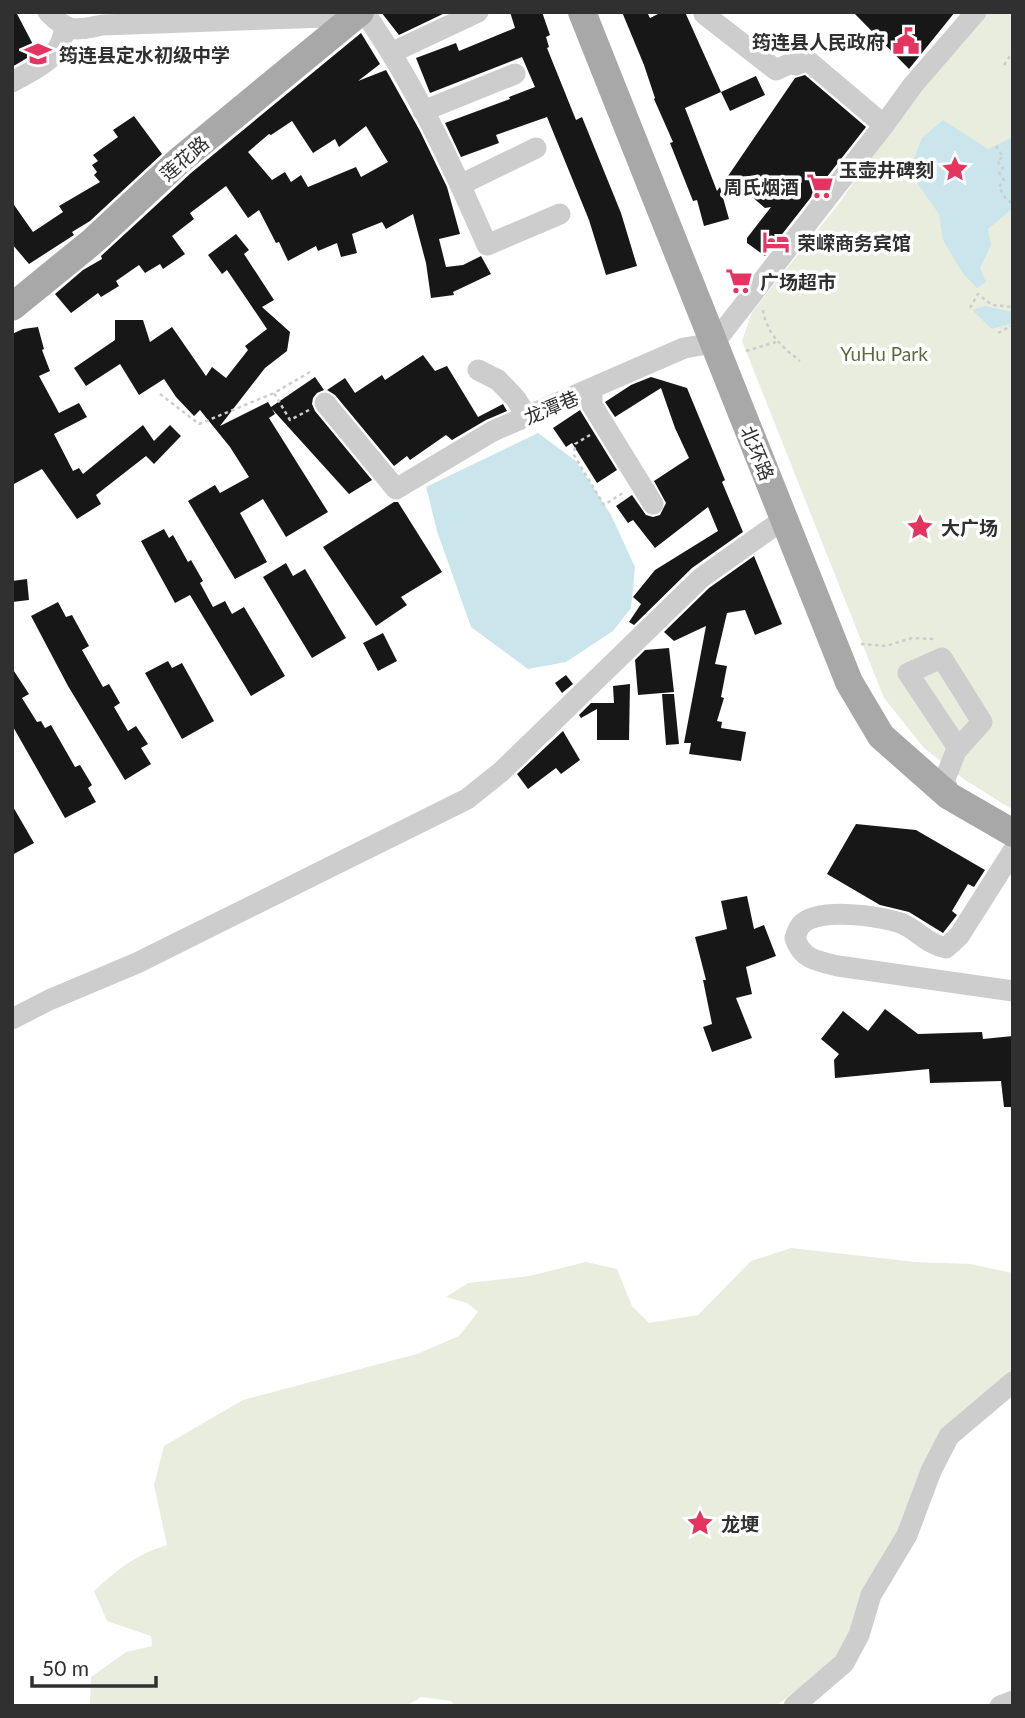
<svg xmlns="http://www.w3.org/2000/svg" width="1025" height="1718" viewBox="0 0 1025 1718" font-family="Lato,'Noto Sans SC',sans-serif">
<style>
.green{fill:#e8edde}
.water{fill:#cae5ec}
.building{fill:#171717;fill-rule:evenodd}
.lines{fill:none;stroke-linecap:round;stroke-linejoin:round}
.path{stroke:#cdcdcd;stroke-width:2.5;stroke-dasharray:3.5 3.5;stroke-linecap:butt}
.minor{stroke:#cdcdcd;stroke-width:21}
.major{stroke:#a8a8a8;stroke-width:28}
.labels{text-anchor:middle;dominant-baseline:central;stroke-width:7;stroke-linejoin:round;paint-order:stroke}
.poi-label{font-size:19px;font-weight:bold;fill:#303030;stroke:#fff;text-anchor:start}
.street-label{font-size:19px;fill:#303030;stroke:#fff}
.park-label{font-size:19px;fill:#5b6b3d;stroke:#fff}
</style>
<rect width="100%" height="100%" fill="#fff"/>
<!-- green -->
<path class="green" d="M 978,12 L 1013,12 L 1013,810 L 965,780 L 924,748 L 884,698 L 742,341 L 752,312 L 840,202 L 935,62 Z
M 791,1248 L 915,1262 L 970,1264 L 1013,1273 L 1013,1395 L 968,1429 L 934,1464 L 846,1651 L 776,1706 L 455,1706 L 451,1701 L 421,1697 L 406,1706 L 90,1706 L 91,1677 L 126,1652 L 152,1646 L 151,1636 L 107,1621 L 94,1591 C 118,1569 135,1555 167,1545 L 154,1485 L 164,1446 L 243,1400 L 417,1354 L 459,1336 L 478,1312 L 467,1303 L 446,1297 L 468,1283 L 529,1276 L 586,1262 L 617,1269 L 632,1306 L 649,1323 L 698,1315 L 751,1261 Z"/>
<!-- water -->
<path class="water" d="M 943,120 L 988,149 L 1013,137 L 1013,208 L 988,229 L 991,245 L 980,268 L 986,282 L 977,288 L 964,275 L 943,240 L 939,214 L 915,180 L 913,162 L 922,138 Z
M 985,306 L 1013,312 L 1013,323 L 992,329 L 972,310 Z
M 538,433 L 576,461 L 611,515 L 635,567 L 631,608 L 613,631 L 566,662 L 528,669 L 471,627 L 437,531 L 426,487 Z"/>
<!-- building -->
<path class="building" d="M 12,12 L 16,12 L 37,52 L 12,67 Z
M 381,12 L 447,12 L 399,35 Z
M 510,12 L 542,12 L 550,35 L 546,37 L 549,47 L 547,48 L 576,120 L 582,117 L 621,213 L 637,266 L 606,275 L 589,220 L 547,117 L 496,135 L 499,143 L 461,157 L 445,123 L 510,99 L 509,97 L 535,87 L 522,57 L 430,93 L 416,58 L 456,43 L 459,51 L 515,28 Z
M 622,12 L 647,12 L 650,18 L 662,12 L 685,12 L 721,92 L 685,108 L 717,191 L 720,187 L 729,219 L 704,226 L 697,200 L 693,201 L 670,143 L 673,142 L 654,99 L 655,98 L 644,65 Z
M 853,12 L 955,12 L 909,69 Z
M 361,33 L 380,64 L 358,81 L 386,70 L 420,131 L 447,187 L 460,234 L 439,239 L 446,267 L 463,265 L 481,256 L 491,274 L 453,292 L 454,295 L 431,298 L 426,263 L 413,214 L 386,229 L 382,222 L 352,234 L 357,253 L 341,257 L 337,243 L 318,251 L 316,246 L 288,261 L 279,242 L 276,243 L 259,210 L 248,218 L 226,186 L 190,213 L 194,219 L 172,236 L 185,254 L 163,269 L 160,264 L 145,273 L 139,265 L 116,281 L 119,286 L 101,297 L 98,293 L 71,313 L 55,294 L 83,270 L 102,259 L 101,256 L 191,173 ZM 292,121 L 313,153 L 335,139 L 339,147 L 366,126 L 388,162 L 361,177 L 356,167 L 308,187 L 301,175 L 291,182 L 285,172 L 272,180 L 248,152 L 269,134 L 271,135 Z
M 805,75 L 866,127 L 765,256 L 747,243 L 747,238 L 771,207 L 765,208 L 728,176 L 795,78 Z
M 756,76 L 765,95 L 730,111 L 721,92 Z
M 134,116 L 162,154 L 90,221 L 72,232 L 74,235 L 29,264 L 12,244 L 12,202 L 33,232 L 63,212 L 59,206 L 100,182 L 94,175 L 97,172 L 92,165 L 98,161 L 93,155 L 118,137 L 113,130 Z
M 236,234 L 249,250 L 244,254 L 274,300 L 262,307 L 290,332 L 287,351 L 265,368 L 220,426 L 268,402 L 271,407 L 315,377 L 324,390 L 317,393 L 313,398 L 312,404 L 315,411 L 372,480 L 349,494 L 272,409 L 275,414 L 269,418 L 328,512 L 286,537 L 263,499 L 240,513 L 267,562 L 235,579 L 188,501 L 215,485 L 220,493 L 249,477 L 230,447 L 200,410 L 194,416 L 176,397 L 164,379 L 139,395 L 120,364 L 86,386 L 74,368 L 115,340 L 115,320 L 143,320 L 150,342 L 172,327 L 206,376 L 212,367 L 226,378 L 248,350 L 245,346 L 267,329 L 227,270 L 222,274 L 208,255 Z
M 38,327 L 44,349 L 42,350 L 50,371 L 39,376 L 59,413 L 79,403 L 87,417 L 54,434 L 73,471 L 79,468 L 83,474 L 143,425 L 154,441 L 170,425 L 181,436 L 154,464 L 146,456 L 96,495 L 101,504 L 77,519 L 42,469 L 12,485 L 12,334 L 23,329 Z
M 423,355 L 435,371 L 447,366 L 478,417 L 503,404 L 507,411 L 486,420 L 452,440 L 446,435 L 410,460 L 407,456 L 394,466 L 335,395 L 327,390 L 345,378 L 355,393 L 382,375 L 385,380 Z
M 651,377 L 687,388 L 725,480 L 722,482 L 743,532 L 692,568 L 634,625 L 629,622 L 641,604 L 633,597 L 655,570 L 718,531 L 708,507 L 655,548 L 633,520 L 628,523 L 616,506 L 632,495 L 646,515 L 653,517 L 660,515 L 666,503 L 654,481 L 689,458 L 675,428 L 661,388 L 615,417 L 605,402 L 631,385 Z
M 580,410 L 617,470 L 597,483 L 572,443 L 566,447 L 553,428 Z
M 394,502 L 398,502 L 442,572 L 401,597 L 407,605 L 376,626 L 323,547 Z
M 164,529 L 169,538 L 173,535 L 188,562 L 191,560 L 203,581 L 200,583 L 213,607 L 225,601 L 232,614 L 244,607 L 285,676 L 251,696 L 190,595 L 175,603 L 141,541 Z
M 754,556 L 782,624 L 755,635 L 745,610 L 727,613 L 715,664 L 727,666 L 721,697 L 724,698 L 717,721 L 722,722 L 721,728 L 746,732 L 741,761 L 689,754 L 691,743 L 684,743 L 706,626 L 674,641 L 664,632 L 709,588 Z
M 286,563 L 293,576 L 305,569 L 346,638 L 312,658 L 263,577 Z
M 27,579 L 29,600 L 12,602 L 12,581 Z
M 58,602 L 66,617 L 72,615 L 89,646 L 82,650 L 103,687 L 109,684 L 120,703 L 114,707 L 128,731 L 136,726 L 148,744 L 141,748 L 151,764 L 125,780 L 68,686 L 31,616 Z
M 383,633 L 397,661 L 378,671 L 363,643 Z
M 669,648 L 674,692 L 638,695 L 635,660 L 645,650 Z
M 168,661 L 172,668 L 182,663 L 214,721 L 182,739 L 145,673 Z
M 12,668 L 29,694 L 22,698 L 37,722 L 41,721 L 45,728 L 51,725 L 75,767 L 80,765 L 92,785 L 88,788 L 96,802 L 65,818 L 12,725 Z
M 566,675 L 573,684 L 562,693 L 555,683 Z
M 630,684 L 629,740 L 597,740 L 597,709 L 581,718 L 579,715 L 591,703 L 614,703 L 613,686 Z
M 662,694 L 674,694 L 679,744 L 666,745 Z
M 563,731 L 580,760 L 561,774 L 556,768 L 528,789 L 517,774 Z
M 12,805 L 34,843 L 12,855 Z
M 856,824 L 916,830 L 985,870 L 974,887 L 968,884 L 952,911 L 957,915 L 943,933 L 909,912 L 880,905 L 827,874 Z
M 747,896 L 754,929 L 764,925 L 776,956 L 746,967 L 752,994 L 736,998 L 752,1038 L 712,1052 L 703,1027 L 712,1024 L 703,980 L 706,980 L 695,937 L 727,929 L 721,901 Z
M 885,1009 L 918,1034 L 982,1032 L 983,1039 L 1013,1036 L 1013,1107 L 1004,1107 L 1001,1081 L 930,1083 L 929,1069 L 835,1078 L 834,1060 L 839,1054 L 821,1039 L 843,1011 L 868,1031 Z"/>
<g class="lines">
<!-- path -->
<path class="path" d="M 1004,65 L 1010,56
M 996,146 L 1003,157 L 997,161 L 1003,168 L 999,172 L 1004,180 L 999,187 L 1006,199 L 1013,204
M 970,308 L 978,294 L 992,305 L 1013,307
M 763,310 C 766,333 783,348 800,361
M 998,333 L 1011,326
M 746,351 L 776,342
M 160,394 L 199,424 L 274,393
M 309,410 L 290,420 L 274,393 L 310,372
M 590,435 L 575,444 L 574,455 L 604,505 L 623,493
M 861,644 L 886,646 L 912,638 L 934,639"/>
<!-- minor -->
<path class="minor" d="M 48,12 C 69,34 76,30 103,25 L 355,16
M 364,12 C 415,84 452,165 487,245 L 560,214
M 704,14 L 776,70 L 791,63 L 796,65 L 807,60 L 884,125
M 393,52 L 478,12
M 12,82 C 39,67 60,60 65,27
M 423,111 L 515,74
M 460,185 L 536,148
M 478,370 L 498,380 L 516,399 L 527,417
M 592,389 L 592,405 L 653,504
M 325,403 L 396,489 L 493,431 L 684,348 L 714,343 L 884,125 L 913,85 L 976,12
M 949,796 L 945,779 L 956,751 L 982,722 L 942,658 L 908,673 L 958,748
M 1013,851 L 959,936 L 946,948 C 929,945 918,931 903,924 C 883,916 819,907 802,924 C 798,927 797,933 795,938 C 802,960 818,961 838,966 L 1013,991
M 12,1019 L 49,1000 L 137,963 L 467,799 L 502,771 L 701,578 L 784,519
M 794,1706 L 844,1663 L 859,1635 L 871,1595 L 907,1535 L 931,1471 L 949,1436 L 1013,1382
M 1000,1706 L 1013,1701"/>
<!-- major -->
<path class="major" d="M 582,12 L 849,682 L 881,736 L 949,796 L 1013,833
M 12,307 L 93,241 L 180,160 L 360,12"/>
</g>
<!-- icons -->
<defs>
<symbol id="civic-bare" viewBox="-9 -9 18 18"><path d="M-.6-6.5H3V-4.5H.6V-3L4-1V1h2V6H-6V1h2V-1L-.6-3ZM-1.2 2.5V6h2.4V2.5Z" fill="#e53460" stroke="#fff" stroke-width="2.5" paint-order="stroke"/></symbol>
<symbol id="school-bare" viewBox="-9 -9 18 18"><path d="M0-5L7-2L0 1L-7-2ZM-4 1L0 2.5L4 1V4Q0 6-4 4Z" fill="#e53460" stroke="#fff" stroke-width="2.5" paint-order="stroke"/></symbol>
<symbol id="sight-bare" viewBox="-9 -9 18 18"><path d="M0-6L1.8-2.2L6-1.7L2.9 1.2L3.7 5.4L0 3.3L-3.7 5.4L-2.9 1.2L-6-1.7L-1.8-2.2Z" fill="#e53460" stroke="#fff" stroke-width="2.5" paint-order="stroke"/></symbol>
<symbol id="supermarket-bare" viewBox="-9 -9 18 18"><path d="M-6-5.5h2.5l.6 2H6L4.5 2H-2.5L-4.4-4H-6ZM-1.5 3.2a1.3 1.3 0 1 0 .1 0ZM3 3.2a1.3 1.3 0 1 0 .1 0Z" fill="#e53460" stroke="#fff" stroke-width="2.5" paint-order="stroke"/></symbol>
<symbol id="hotel-bare" viewBox="-9 -9 18 18"><path d="M-6-4.5h1.5V1H6V5H4.5V3h-9V5H-6ZM-4 0a1.8 1.8 0 1 1 3.6 0ZM.5 0V-2.5h3Q6-2.5 6 0Z" fill="#e53460" stroke="#fff" stroke-width="2.5" paint-order="stroke"/></symbol>
</defs>
<g fill-rule="evenodd">
<use href="#civic-bare" x="887" y="22" width="38" height="38"/>
<use href="#school-bare" x="19" y="35" width="38" height="38"/>
<use href="#sight-bare" x="936" y="150" width="38" height="38"/>
<use href="#supermarket-bare" x="801" y="167" width="38" height="38"/>
<use href="#hotel-bare" x="757" y="223" width="38" height="38"/>
<use href="#supermarket-bare" x="720" y="262" width="38" height="38"/>
<use href="#sight-bare" x="901" y="508" width="38" height="38"/>
<use href="#sight-bare" x="681" y="1504" width="38" height="38"/>
</g>
<g class="labels">
<!-- poi labels -->
<g class="poi-label">
<text x="885" y="41" text-anchor="end">筠连县人民政府</text>
<text x="59" y="54">筠连县定水初级中学</text>
<text x="934" y="169" text-anchor="end">玉壶井碑刻</text>
<text x="799" y="186" text-anchor="end">周氏烟酒</text>
<text x="797" y="242">荣嵘商务宾馆</text>
<text x="760" y="281">广场超市</text>
<text x="941" y="527">大广场</text>
<text x="721" y="1523">龙埂</text>
</g>
<!-- street labels -->
<g class="street-label">
<text transform="translate(184 158) rotate(-41)">莲花路</text>
<text transform="translate(551 407) rotate(-23)">龙潭巷</text>
<text transform="translate(758 453) rotate(68)">北环路</text>
</g>
<!-- park labels -->
<g class="park-label">
<text x="884" y="353">YuHu Park</text>
</g>
</g>
<!-- border -->
<rect width="1025" height="1718" fill="none" stroke="#303030" stroke-width="28"/>
<!-- scale -->
<path d="M32 1676v10h124v-10" fill="none" stroke="#303030" stroke-width="3.5"/>
<text x="42" y="1676" font-size="21" fill="#303030" stroke="#ffffff" stroke-width="5" paint-order="stroke">50 m</text>
</svg>
